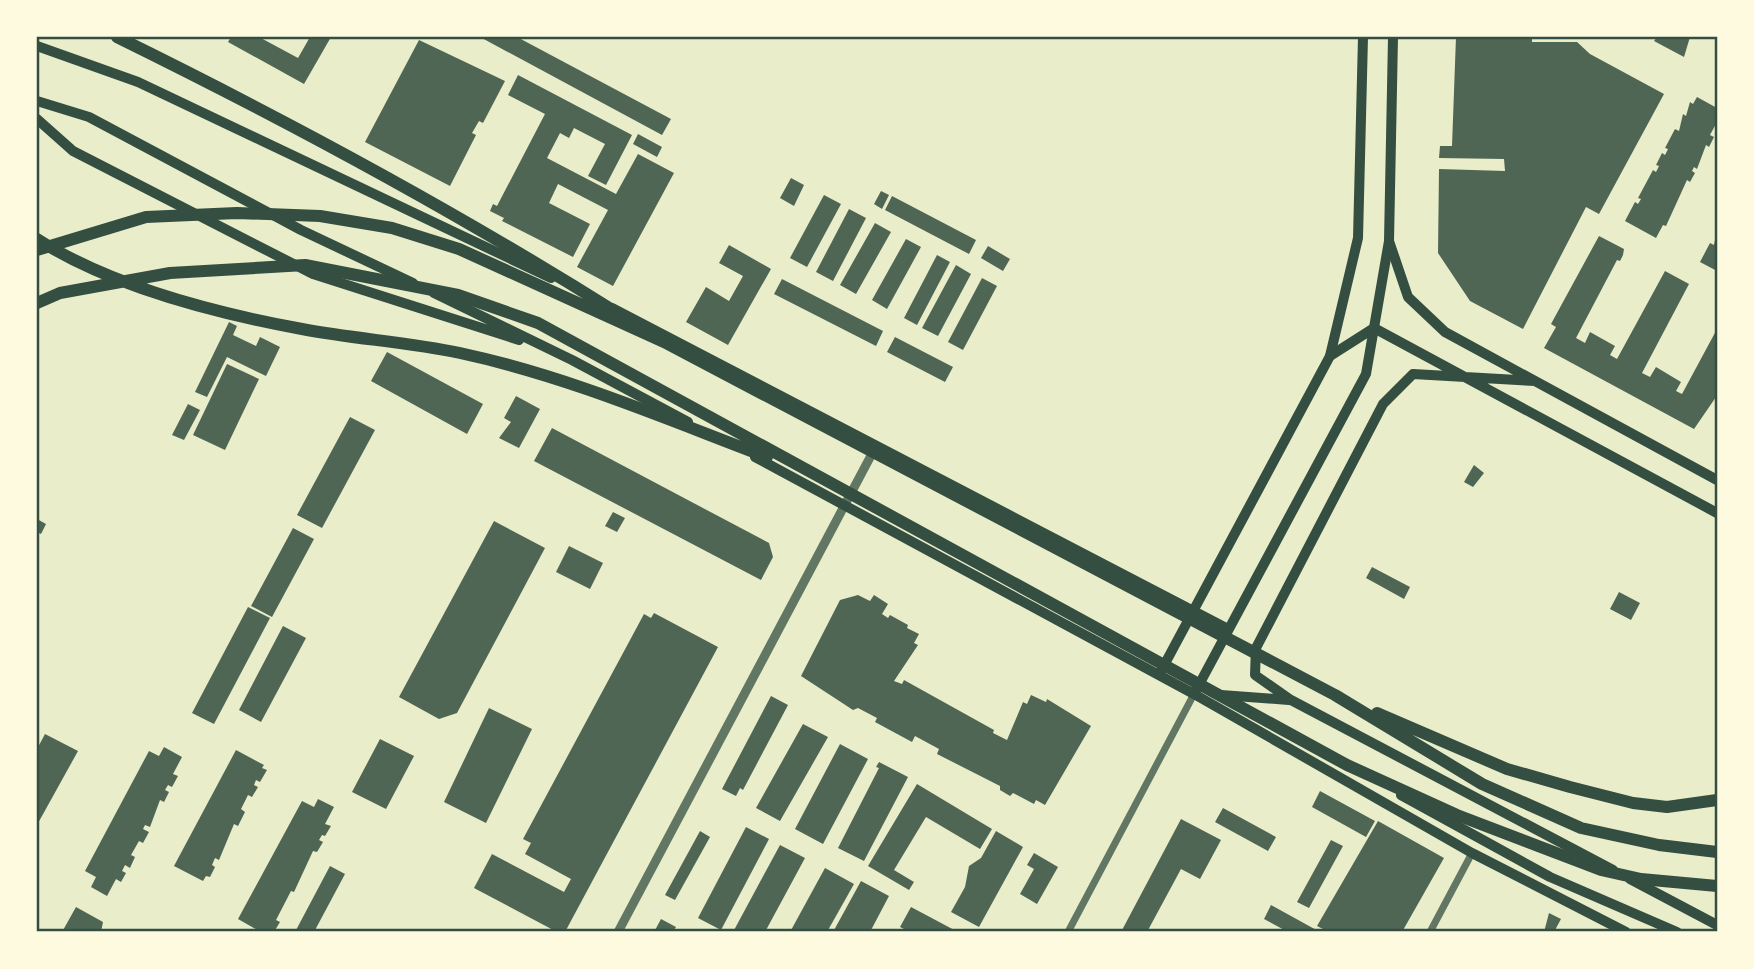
<svg xmlns="http://www.w3.org/2000/svg" width="1754" height="969" viewBox="0 0 1754 969" font-family="'IBM Plex Serif',serif">
<style>
.building{fill:#4f6655}
.lines{fill:none;stroke-linecap:round;stroke-linejoin:round}
.minor{stroke:#617663;stroke-width:7}
.tertiary{stroke:#617663;stroke-width:9}
.secondary{stroke:#344e41;stroke-width:10}
.primary{stroke:#344e41;stroke-width:10}
.trunk{stroke:#344e41;stroke-width:12}
.neatline{fill:none;stroke:#344e41;stroke-width:2.5}
</style>
<rect width="100%" height="100%" fill="#e9edc9"/>
<!-- building -->
<path class="building" d="M 231,37 L 259,37 L 298,58 L 310,37 L 331,37 L 304,84 L 228,42 Z
M 480,37 L 517,37 L 671,119 L 662,135 Z
M 1456,37 L 1532,37 L 1532,42 L 1577,42 L 1590,54 L 1664,94 L 1599,214 L 1586,207 L 1523,329 L 1470,301 L 1438,253 L 1439,169 L 1505,171 L 1504,159 L 1439,158 L 1440,146 L 1452,146 Z
M 1657,37 L 1690,37 L 1684,57 L 1654,41 Z
M 419,40 L 505,81 L 483,123 L 479,121 L 472,133 L 476,135 L 450,186 L 365,142 Z
M 518,75 L 632,135 L 606,185 L 588,176 L 605,144 L 574,128 L 569,138 L 560,133 L 547,158 L 616,194 L 638,154 L 674,173 L 613,286 L 577,267 L 608,210 L 558,184 L 549,203 L 590,224 L 573,257 L 502,221 L 504,218 L 490,211 L 493,204 L 497,206 L 545,114 L 508,95 Z
M 1697,97 L 1717,108 L 1717,122 L 1710,135 L 1714,137 L 1709,147 L 1706,145 L 1697,169 L 1694,167 L 1692,171 L 1695,173 L 1690,182 L 1687,180 L 1666,226 L 1663,225 L 1656,238 L 1625,221 L 1635,202 L 1638,204 L 1641,199 L 1638,198 L 1653,170 L 1656,172 L 1659,166 L 1656,165 L 1662,153 L 1665,155 L 1668,149 L 1665,148 L 1675,129 L 1679,131 L 1683,114 L 1686,116 L 1690,102 L 1693,104 Z
M 638,134 L 662,147 L 657,157 L 633,144 Z
M 791,178 L 804,185 L 794,206 L 780,198 Z
M 881,191 L 889,195 L 882,209 L 874,204 Z
M 824,195 L 841,204 L 807,267 L 790,258 Z
M 892,196 L 976,240 L 969,254 L 885,210 Z
M 849,209 L 866,218 L 833,281 L 816,272 Z
M 875,223 L 891,232 L 856,294 L 840,285 Z
M 1717,230 L 1717,271 L 1700,262 L 1710,243 L 1714,245 Z
M 1599,236 L 1624,249 L 1623,255 L 1620,261 L 1617,260 L 1576,338 L 1585,343 L 1590,332 L 1615,346 L 1610,355 L 1617,359 L 1665,271 L 1689,284 L 1642,373 L 1650,377 L 1656,367 L 1681,382 L 1676,391 L 1682,394 L 1717,329 L 1716,397 L 1694,429 L 1544,348 L 1556,327 L 1551,324 Z
M 906,239 L 921,247 L 887,309 L 872,300 Z
M 729,245 L 771,269 L 728,345 L 686,322 L 706,287 L 729,301 L 743,276 L 719,263 Z
M 988,246 L 1010,259 L 1003,271 L 981,258 Z
M 937,255 L 950,262 L 917,325 L 904,318 Z
M 956,265 L 971,274 L 938,336 L 922,328 Z
M 982,278 L 997,286 L 963,350 L 948,342 Z
M 782,279 L 883,331 L 876,346 L 774,294 Z
M 229,322 L 237,326 L 233,335 L 256,346 L 260,337 L 280,347 L 266,376 L 227,357 L 207,397 L 195,392 Z
M 895,337 L 953,367 L 945,382 L 887,352 Z
M 387,352 L 483,404 L 467,434 L 371,381 Z
M 227,364 L 259,379 L 225,450 L 193,435 Z
M 516,396 L 540,409 L 519,448 L 499,438 L 511,422 L 504,418 Z
M 188,404 L 200,410 L 184,440 L 172,435 Z
M 350,417 L 375,430 L 322,528 L 297,515 Z
M 552,428 L 769,543 L 773,557 L 761,580 L 534,461 Z
M 1474,465 L 1484,473 L 1473,487 L 1464,482 Z
M 613,512 L 625,518 L 617,532 L 605,526 Z
M 37,519 L 46,524 L 41,534 L 37,532 Z
M 494,521 L 545,548 L 457,713 L 439,719 L 399,697 Z
M 293,528 L 314,539 L 272,617 L 251,606 Z
M 569,546 L 603,563 L 590,589 L 556,572 Z
M 1372,567 L 1410,587 L 1404,599 L 1366,578 Z
M 1619,592 L 1640,603 L 1631,620 L 1610,609 Z
M 858,595 L 870,601 L 874,595 L 888,604 L 882,614 L 888,618 L 890,615 L 908,625 L 907,628 L 919,634 L 914,643 L 918,645 L 894,681 L 902,684 L 904,680 L 994,730 L 993,733 L 1007,740 L 1023,702 L 1027,704 L 1031,695 L 1046,702 L 1047,699 L 1091,726 L 1045,805 L 1036,800 L 1034,804 L 1013,793 L 1010,796 L 1000,790 L 1000,786 L 937,754 L 939,749 L 915,736 L 912,742 L 875,722 L 877,718 L 858,708 L 853,710 L 801,676 L 840,600 Z
M 248,607 L 270,618 L 214,724 L 192,713 Z
M 654,613 L 718,647 L 565,932 L 557,932 L 474,888 L 492,854 L 564,892 L 571,879 L 525,854 L 531,843 L 523,839 L 644,614 L 651,618 Z
M 283,626 L 306,638 L 261,722 L 239,710 Z
M 771,696 L 788,705 L 743,790 L 740,788 L 736,796 L 722,789 Z
M 489,708 L 532,729 L 486,823 L 444,802 Z
M 803,724 L 828,737 L 780,821 L 756,808 Z
M 45,734 L 78,751 L 37,825 L 37,749 Z
M 380,739 L 414,756 L 386,809 L 352,792 Z
M 840,744 L 868,759 L 823,844 L 795,829 Z
M 164,747 L 182,757 L 173,774 L 178,776 L 172,787 L 168,785 L 165,790 L 169,792 L 164,802 L 160,800 L 150,827 L 145,825 L 143,829 L 149,832 L 143,843 L 139,841 L 131,855 L 135,857 L 130,868 L 125,865 L 122,871 L 126,873 L 121,882 L 116,879 L 107,896 L 91,887 L 96,877 L 85,871 L 149,751 L 159,756 Z
M 236,750 L 264,765 L 262,768 L 267,770 L 260,782 L 256,780 L 254,785 L 258,787 L 252,797 L 248,795 L 241,809 L 245,812 L 238,826 L 234,824 L 219,860 L 215,858 L 212,865 L 215,867 L 210,877 L 206,876 L 203,881 L 174,866 Z
M 879,762 L 908,777 L 864,861 L 838,848 L 879,768 L 876,767 Z
M 917,784 L 992,829 L 980,849 L 926,817 L 894,870 L 914,882 L 909,890 L 868,866 Z
M 1320,791 L 1375,821 L 1366,837 L 1312,807 Z
M 318,799 L 334,807 L 325,824 L 331,826 L 325,836 L 322,835 L 319,840 L 323,842 L 317,852 L 313,851 L 294,892 L 291,891 L 276,920 L 280,922 L 274,932 L 261,932 L 238,919 L 302,801 L 314,807 Z
M 1223,808 L 1276,837 L 1268,851 L 1215,822 Z
M 1181,819 L 1221,840 L 1200,879 L 1181,869 L 1147,932 L 1121,932 Z
M 1378,821 L 1444,858 L 1402,932 L 1329,932 L 1317,926 Z
M 746,827 L 769,839 L 721,930 L 698,918 Z
M 700,831 L 710,837 L 675,900 L 665,895 Z
M 996,831 L 1023,847 L 979,927 L 951,912 L 965,887 L 969,866 L 981,858 Z
M 1331,840 L 1343,846 L 1309,908 L 1297,902 Z
M 780,845 L 805,858 L 765,932 L 733,932 Z
M 1034,853 L 1058,867 L 1037,904 L 1020,894 L 1034,869 L 1027,865 Z
M 330,866 L 345,874 L 314,932 L 295,932 Z
M 825,868 L 854,884 L 827,932 L 790,932 Z
M 861,881 L 889,896 L 870,932 L 833,932 Z
M 1271,905 L 1320,932 L 1288,932 L 1264,919 Z
M 76,907 L 103,922 L 101,932 L 62,932 Z
M 911,907 L 958,932 L 910,932 L 900,927 Z
M 1549,913 L 1561,919 L 1554,932 L 1544,932 Z
M 661,919 L 676,927 L 674,930 L 677,932 L 654,932 Z"/>
<g class="lines">
<!-- minor -->
<path class="minor" d="M 1068,932 L 1194,694
M 1430,932 L 1472,853"/>
<!-- tertiary -->
<path class="tertiary" d="M 618,932 L 875,448"/>
<!-- secondary -->
<path class="secondary" d="M 1389,241 L 1408,297 L 1445,332 L 1717,480
M 1330,356 L 1374,328 L 1717,513
M 1535,381 L 1413,374 L 1383,404 L 1256,648 L 1255,675 L 1291,700 L 1613,870
M 1194,694 L 1472,853 L 1626,932
M 1221,695 L 1289,700
M 1630,879 L 1717,925"/>
<!-- primary -->
<path class="primary" d="M 37,46 L 138,82 L 551,278
M 37,101 L 89,117 L 301,230 L 413,283
M 37,119 L 73,151 L 313,274 L 519,340
M 434,293 L 572,360 L 688,422
M 612,308 L 1228,629
M 755,457 L 1194,694 L 1366,374 L 1389,241 L 1393,37
M 1161,671 L 1330,356 L 1358,238 L 1363,37
M 1401,795 L 1550,877 L 1677,932"/>
<!-- trunk -->
<path class="trunk" d="M 117,37 C 288,121 457,212 619,314
M 37,239 C 112,287 215,313 302,329 C 355,339 408,342 460,353 C 567,376 666,419 767,457
M 37,250 L 146,217 L 237,213 L 320,216 L 392,228 L 459,249 L 664,342 L 1335,695 L 1482,784 L 1581,828 L 1659,845 L 1717,852
M 37,303 L 60,293 L 170,273 L 305,265 L 458,295 L 538,323 L 1347,765 L 1457,815 L 1601,870 L 1641,879 L 1717,886
M 1377,713 L 1507,769 L 1570,787 L 1633,803 L 1667,807 L 1717,800"/>
</g>
<!-- border -->
<rect width="1754" height="969" fill="none" stroke="#fefae0" stroke-width="77"/>
<rect x="38" y="38" width="1678" height="892" class="neatline"/>
</svg>
